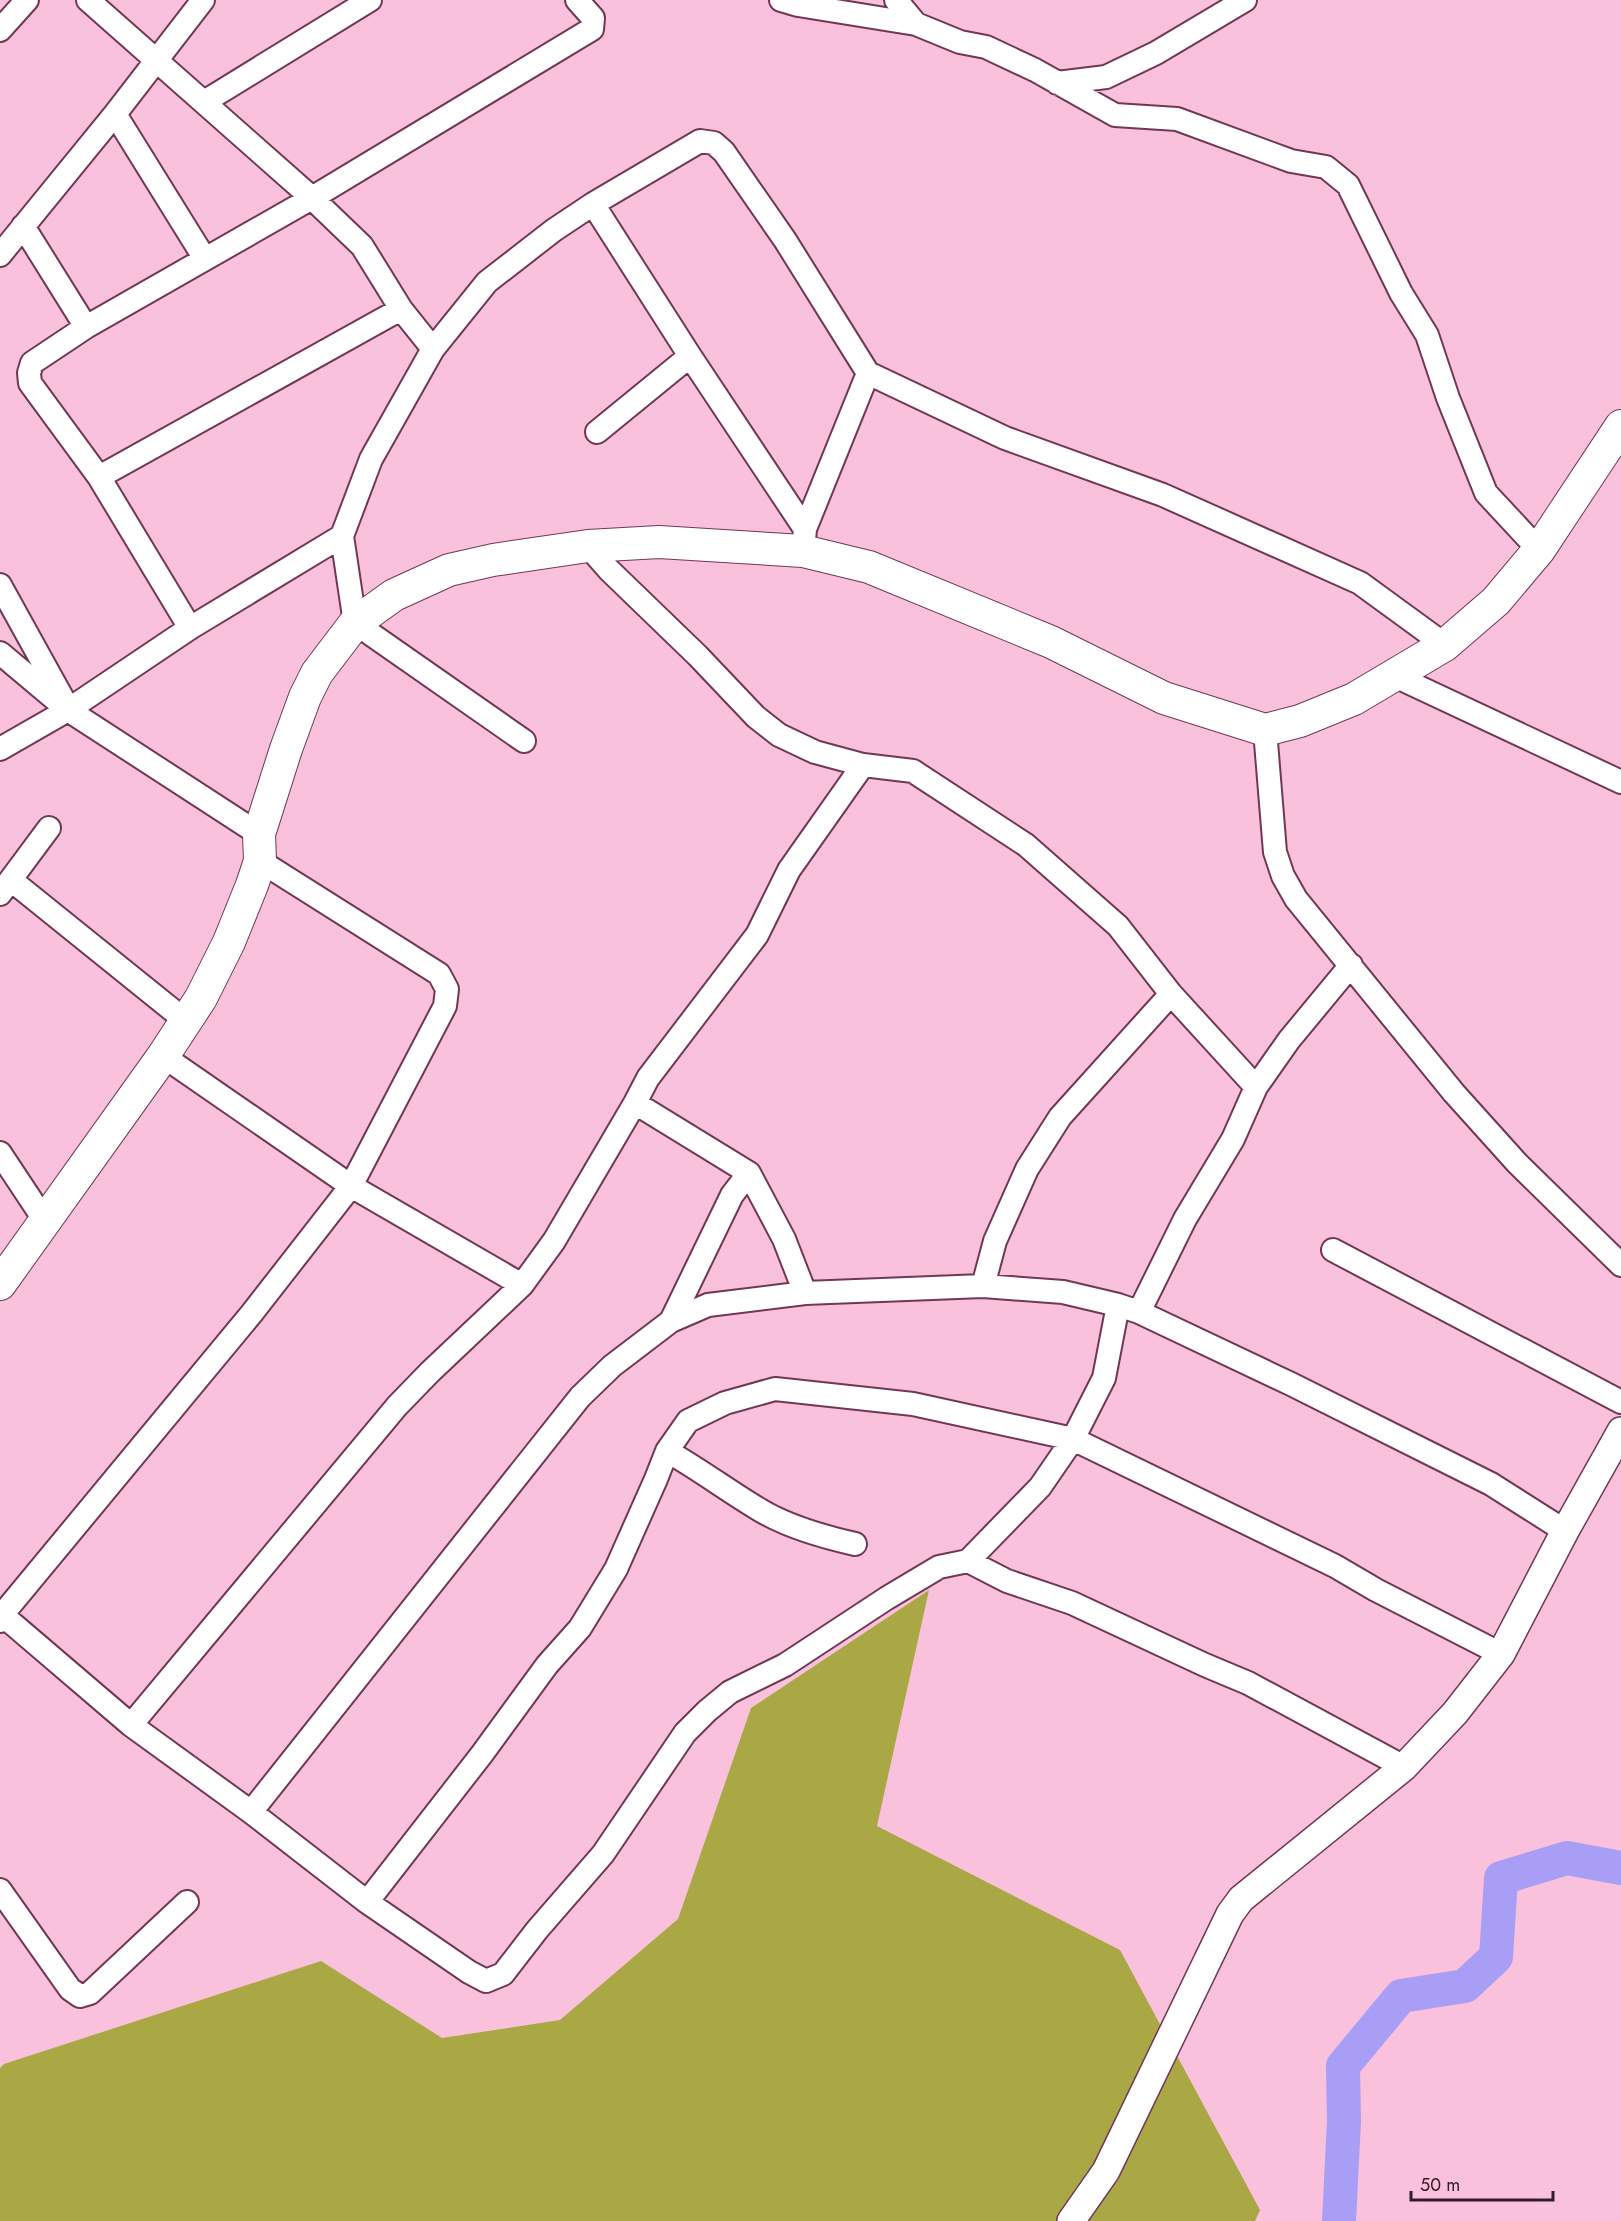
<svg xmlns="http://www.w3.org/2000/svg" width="1621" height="2221" viewBox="0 0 1621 2221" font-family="Jost,sans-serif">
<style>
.green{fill:#a9a845}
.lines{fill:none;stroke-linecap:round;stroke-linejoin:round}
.river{stroke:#a89ef5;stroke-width:34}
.minor-casing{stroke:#713756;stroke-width:26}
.tertiary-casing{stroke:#713756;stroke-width:30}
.secondary-casing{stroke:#713756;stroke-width:34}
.minor{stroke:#fff;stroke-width:22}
.tertiary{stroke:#fff;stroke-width:27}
.secondary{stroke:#fff;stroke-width:32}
</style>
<rect width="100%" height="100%" fill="#f9c1dc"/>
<!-- green -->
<path class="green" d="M 929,1590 L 877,1826 L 1120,1950 L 1260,2210 L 1255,2221 L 0,2221 L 0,2068 L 4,2064 L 321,1961 L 442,2038 L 560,2020 L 678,1919 L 751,1708 Z"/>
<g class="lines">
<!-- river -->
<path class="river" d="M 1339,2221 L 1344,2121 L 1343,2066 L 1401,1996 L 1465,1986 L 1496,1957 L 1501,1878 L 1567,1858 L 1621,1868"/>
<defs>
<path id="minor" d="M 88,0 L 312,198 L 362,246 L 401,309 L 433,349
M 781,0 L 798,5 L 916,24
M 896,0 L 916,24 L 960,42 L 986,47 L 1035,70 L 1115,115 L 1177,119 L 1291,161 L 1326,167 L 1348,185 L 1401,293 L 1427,335 L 1448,398 L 1486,493 L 1539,550
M 0,30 L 27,0
M 1057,83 L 1106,77 L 1156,53 L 1245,0
M 204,102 L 370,0
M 115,114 L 205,259
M 593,204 L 690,356 L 805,529 L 803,551
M 23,226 L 86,327
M 0,255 L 115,114 L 203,0
M 597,432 L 690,356
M 99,477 L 401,309
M 805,529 L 868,373
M 588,546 L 609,570 L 698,656 L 756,717 L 779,735 L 815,752 L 863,765 L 913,771 L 1026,845 L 1118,926 L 1171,994 L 1256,1087
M 0,585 L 63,699
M 190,628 L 99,477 L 30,383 L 29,373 L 32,363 L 86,327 L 312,198 L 592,29 L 593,18 L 577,0
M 0,653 L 68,710 L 259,834
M 1395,676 L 1621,782
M 1265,730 L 1275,852 L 1283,876 L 1296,899 L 1454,1093 L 1517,1163 L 1621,1265
M 524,741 L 355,623 L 342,536 L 371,459 L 433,349 L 487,282 L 554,230 L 593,204 L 700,141 L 714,143 L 724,152 L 785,240 L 868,373 L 1005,438 L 1163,495 L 1360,583 L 1445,645
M 0,749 L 68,710 L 190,628 L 342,536
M 11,880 L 186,1021
M 0,894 L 49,828
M 163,1056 L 351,1186 L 522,1285
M 635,1103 L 749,1173 L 784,1239 L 805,1293
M 0,1153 L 45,1221
M 1333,1250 L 1621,1402
M 983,1286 L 995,1241 L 1027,1169 L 1060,1117 L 1171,994
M 1118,1305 L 1139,1312 L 1291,1384 L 1491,1484 L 1565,1531
M 1139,1312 L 1185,1219 L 1233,1139 L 1256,1087 L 1289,1040 L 1351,965
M 671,1321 L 732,1195 L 749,1173
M 667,1451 C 699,1469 728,1491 760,1510 C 788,1527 824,1537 855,1544
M 968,1561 L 1007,1581 L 1072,1603 L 1205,1665 L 1248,1683 L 1404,1767
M 0,1613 L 131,1725 L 251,1812 L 367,1902 L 482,1754 L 547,1665 L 580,1628 L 616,1569 L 656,1479 L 667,1451 L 688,1421 L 725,1403 L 775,1389 L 913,1404 L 1073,1439 L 1335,1566 L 1376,1590 L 1501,1654
M 0,1621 L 2,1615 L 252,1313 L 351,1186 L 445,1006 L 447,989 L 439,974 L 260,861
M 131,1725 L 397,1406 L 430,1372 L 522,1285 L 554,1241 L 635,1103 L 648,1078 L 757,935 L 789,870 L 863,765
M 251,1812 L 580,1397 L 612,1366 L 671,1321 L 708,1305 L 805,1293 L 983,1286 L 1063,1292 L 1118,1305 L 1104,1378 L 1073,1439 L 1040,1487 L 968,1561 L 939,1567 L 887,1598 L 785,1665 L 730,1692 L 707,1711 L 685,1733 L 603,1854 L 537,1930 L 503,1974 L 486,1981 L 469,1972 L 367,1902
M 0,1890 L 70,1989 L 80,1996 L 90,1993 L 187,1902"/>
<path id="tertiary" d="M 1071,2221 L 1106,2171 L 1230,1914 L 1241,1899 L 1404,1767 L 1455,1713 L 1501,1654 L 1565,1531 L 1621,1431"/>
<path id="secondary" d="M 0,1284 L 163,1056 L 201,998 L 229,942 L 252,885 L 260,861 L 259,834 L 286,749 L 305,697 L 317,673 L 355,623 L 394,595 L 449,570 L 493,560 L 588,546 L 659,542 L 803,551 L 869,567 L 1051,642 L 1164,698 L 1265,730 L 1300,721 L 1354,699 L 1445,645 L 1496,601 L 1539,550 L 1621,426"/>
</defs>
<!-- minor casing -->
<use href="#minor" class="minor-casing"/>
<!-- tertiary casing -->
<use href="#tertiary" class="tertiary-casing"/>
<!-- secondary casing -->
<use href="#secondary" class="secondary-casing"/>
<!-- minor -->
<use href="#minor" class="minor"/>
<!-- tertiary -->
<use href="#tertiary" class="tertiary"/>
<!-- secondary -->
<use href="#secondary" class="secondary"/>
</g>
<!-- scale -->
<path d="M1411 2191v9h142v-9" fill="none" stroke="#351b29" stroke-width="3"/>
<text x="1420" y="2191" font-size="18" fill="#351b29" stroke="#f9c1dc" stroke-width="4.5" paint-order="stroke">50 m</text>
</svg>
